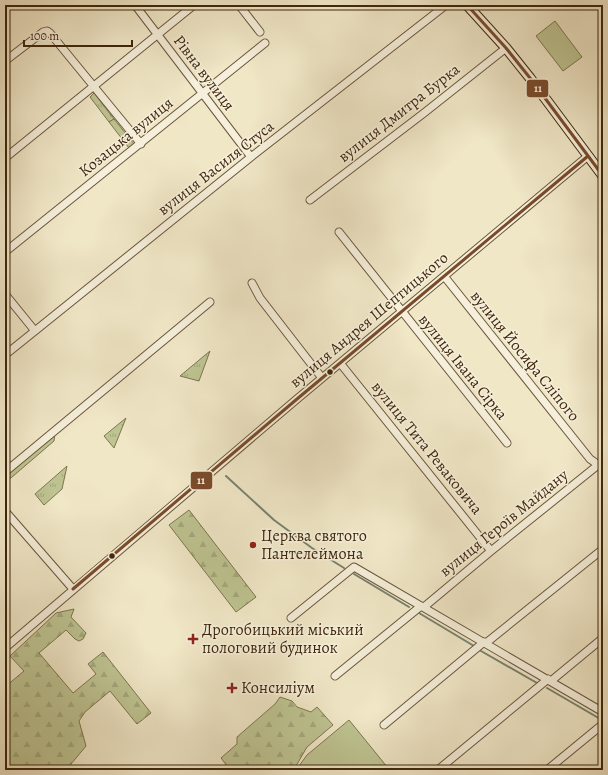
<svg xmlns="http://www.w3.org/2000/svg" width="608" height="775" viewBox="0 0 608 775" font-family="Alegreya,serif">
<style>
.grass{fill:url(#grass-tufts);stroke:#7e754e}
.forest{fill:url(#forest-firs);stroke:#7e754e}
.garden{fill:#bec492;stroke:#7e754e}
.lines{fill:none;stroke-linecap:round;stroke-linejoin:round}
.stream{stroke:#768270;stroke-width:2}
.street-casing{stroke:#6b563a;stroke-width:9}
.secondary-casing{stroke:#3f260b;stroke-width:11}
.street{stroke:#f5efdb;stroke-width:7}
.secondary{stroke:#f5efdb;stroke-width:9}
.bus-1-casing{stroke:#f5efdb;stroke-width:6}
.bus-1{stroke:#7a4b2a;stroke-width:3}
.bus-dot{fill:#3f260b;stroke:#f5efdb;stroke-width:1.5}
.poi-dot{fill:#8f2418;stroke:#f5efdb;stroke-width:1.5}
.labels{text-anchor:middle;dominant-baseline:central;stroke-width:3;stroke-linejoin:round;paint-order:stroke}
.street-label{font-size:16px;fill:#3f260b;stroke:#f5efdb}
.poi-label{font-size:16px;fill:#3f260b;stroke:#f5efdb;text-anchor:start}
.line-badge{stroke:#f5efdb;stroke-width:1.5}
.badge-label{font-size:11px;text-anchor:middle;font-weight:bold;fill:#fff}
</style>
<defs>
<pattern id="grass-tufts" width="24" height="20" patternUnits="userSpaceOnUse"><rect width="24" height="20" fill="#bec492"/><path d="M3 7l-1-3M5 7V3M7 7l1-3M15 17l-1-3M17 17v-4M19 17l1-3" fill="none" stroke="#a4a87d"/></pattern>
<pattern id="forest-firs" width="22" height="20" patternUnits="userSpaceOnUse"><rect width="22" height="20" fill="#bec492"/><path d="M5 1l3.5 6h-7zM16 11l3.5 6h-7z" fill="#a4a87d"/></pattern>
</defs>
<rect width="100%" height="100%" fill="#f0e7c7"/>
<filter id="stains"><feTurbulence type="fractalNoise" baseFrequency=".005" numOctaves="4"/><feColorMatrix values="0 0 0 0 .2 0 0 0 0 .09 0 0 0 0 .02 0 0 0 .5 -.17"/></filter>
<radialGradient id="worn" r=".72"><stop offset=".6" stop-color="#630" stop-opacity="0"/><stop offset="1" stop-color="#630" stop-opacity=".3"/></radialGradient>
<!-- grass -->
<path class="grass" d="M 94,93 L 114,119 L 109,122 L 90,97 Z
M 210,351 L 199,381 L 180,376 Z
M 126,418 L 114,448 L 104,436 Z
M 55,433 L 54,441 L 5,483 L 5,475 Z
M 67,466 L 62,489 L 44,505 L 35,494 Z"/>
<!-- forest -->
<path class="forest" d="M 189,510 L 256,597 L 236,612 L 169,525 Z
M 74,609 L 71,617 L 86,633 L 83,639 L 79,641 L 75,639 L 66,630 L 39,653 L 73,693 L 96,674 L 88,664 L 103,652 L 151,713 L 137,724 L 110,691 L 85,712 L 79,721 L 86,746 L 71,764 L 68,770 L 5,770 L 5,687 L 24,671 L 10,656 L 56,613 Z
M 280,697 L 292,701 L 297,707 L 311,712 L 317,707 L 333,725 L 307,747 L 296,766 L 292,770 L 230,770 L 221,758 L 237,744 L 237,737 L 275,704 Z"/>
<!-- garden -->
<path class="garden" d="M 555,21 L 582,57 L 563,71 L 536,36 Z
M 114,119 L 134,144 L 129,148 L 109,122 Z
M 349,720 L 388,768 L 386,770 L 296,770 L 307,755 Z"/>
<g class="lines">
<!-- stream -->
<path class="stream" d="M 226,476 L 274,520 L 312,548 L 344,568
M 354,574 L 409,607
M 419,613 L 474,646
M 481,651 L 537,683
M 547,688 L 602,720"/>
<defs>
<path id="street" d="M 135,5 L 251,157
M 239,5 L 260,32
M 5,61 L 43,32 L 47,31 L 50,33 L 141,144
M 5,158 L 194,5
M 310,200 L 424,113 L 506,48
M 339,232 L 507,443
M 5,252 L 265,43
M 444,276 L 590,459 L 603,468
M 252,283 L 260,298 L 322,378
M 5,294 L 35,331
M 5,355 L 251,157 L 446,5
M 340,363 L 491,551
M 5,472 L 210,302
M 5,511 L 73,589
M 424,607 L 491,551 L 603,461
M 291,618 L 354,567 L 603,712
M 486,643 L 603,549
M 5,648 L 297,399 L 588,156
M 335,676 L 421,606
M 551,681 L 603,638
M 384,725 L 484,642
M 439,769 L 548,679
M 547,770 L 603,724"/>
<path id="secondary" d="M 467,5 L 506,48 L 530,78 L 603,176"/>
</defs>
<!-- street casing -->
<use href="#street" class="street-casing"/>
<!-- secondary casing -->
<use href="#secondary" class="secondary-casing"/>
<!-- street -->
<use href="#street" class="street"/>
<!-- secondary -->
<use href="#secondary" class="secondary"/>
<defs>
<path id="bus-1" d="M 467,5 L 506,48 L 530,78 L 603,176
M 73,589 L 297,399 L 588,156"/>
</defs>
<!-- bus-1 casing -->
<use href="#bus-1" class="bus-1-casing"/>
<!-- bus-1 -->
<use href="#bus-1" class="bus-1"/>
</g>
<!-- markers -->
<g class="bus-dot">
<circle cx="330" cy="372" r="3.5"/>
<circle cx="112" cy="556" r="3.5"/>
</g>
<g class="poi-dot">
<circle cx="253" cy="545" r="4"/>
<path d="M191 633h4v4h4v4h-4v4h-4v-4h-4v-4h4z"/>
<path d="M230 682h4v4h4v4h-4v4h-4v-4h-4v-4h4z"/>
</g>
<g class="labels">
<!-- street labels -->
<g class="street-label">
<text transform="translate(204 73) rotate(53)">Рівна вулиця</text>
<text transform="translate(399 113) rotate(-38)">вулиця Дмитра Бурка</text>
<text transform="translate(126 137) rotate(-39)">Козацька вулиця</text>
<text transform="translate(216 168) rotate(-38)">вулиця Василя Стуса</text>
<text transform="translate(369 320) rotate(-40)">вулиця Андрея Шептицького</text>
<text transform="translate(525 356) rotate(51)">вулиця Йосифа Сліпого</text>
<text transform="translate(463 367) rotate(51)">вулиця Івана Сірка</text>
<text transform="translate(427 448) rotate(51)">вулиця Тита Реваковича</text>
<text transform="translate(504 523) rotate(-39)">вулиця Героїв Майдану</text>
</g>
<!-- poi labels -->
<g class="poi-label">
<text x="261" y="536">Церква святого<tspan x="261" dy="18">Пантелеймона</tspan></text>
<text x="202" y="630">Дрогобицький міський<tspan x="202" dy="18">пологовий будинок</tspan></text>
<text x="241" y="688">Консиліум</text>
</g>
</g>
<g class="line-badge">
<rect x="526" y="79" width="23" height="19" rx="4" fill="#7a4b2a"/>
<rect x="190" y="471" width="23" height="19" rx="4" fill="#7a4b2a"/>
</g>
<g class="badge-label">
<text x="538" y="92">11</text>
<text x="201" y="484">11</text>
</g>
<!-- margin -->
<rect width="608" height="775" fill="none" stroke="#f0e7c7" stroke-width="20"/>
<rect x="6" y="6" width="596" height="763" fill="none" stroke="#3f260b" stroke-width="2"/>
<rect x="10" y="10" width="588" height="755" fill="none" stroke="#3f260b"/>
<!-- scale -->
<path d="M24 40v6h108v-6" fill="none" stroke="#3f260b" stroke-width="2"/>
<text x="30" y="40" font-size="12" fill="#3f260b" stroke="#f5efdb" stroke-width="3" paint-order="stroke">100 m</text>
<rect width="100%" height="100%" filter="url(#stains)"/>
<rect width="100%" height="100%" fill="url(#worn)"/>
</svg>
